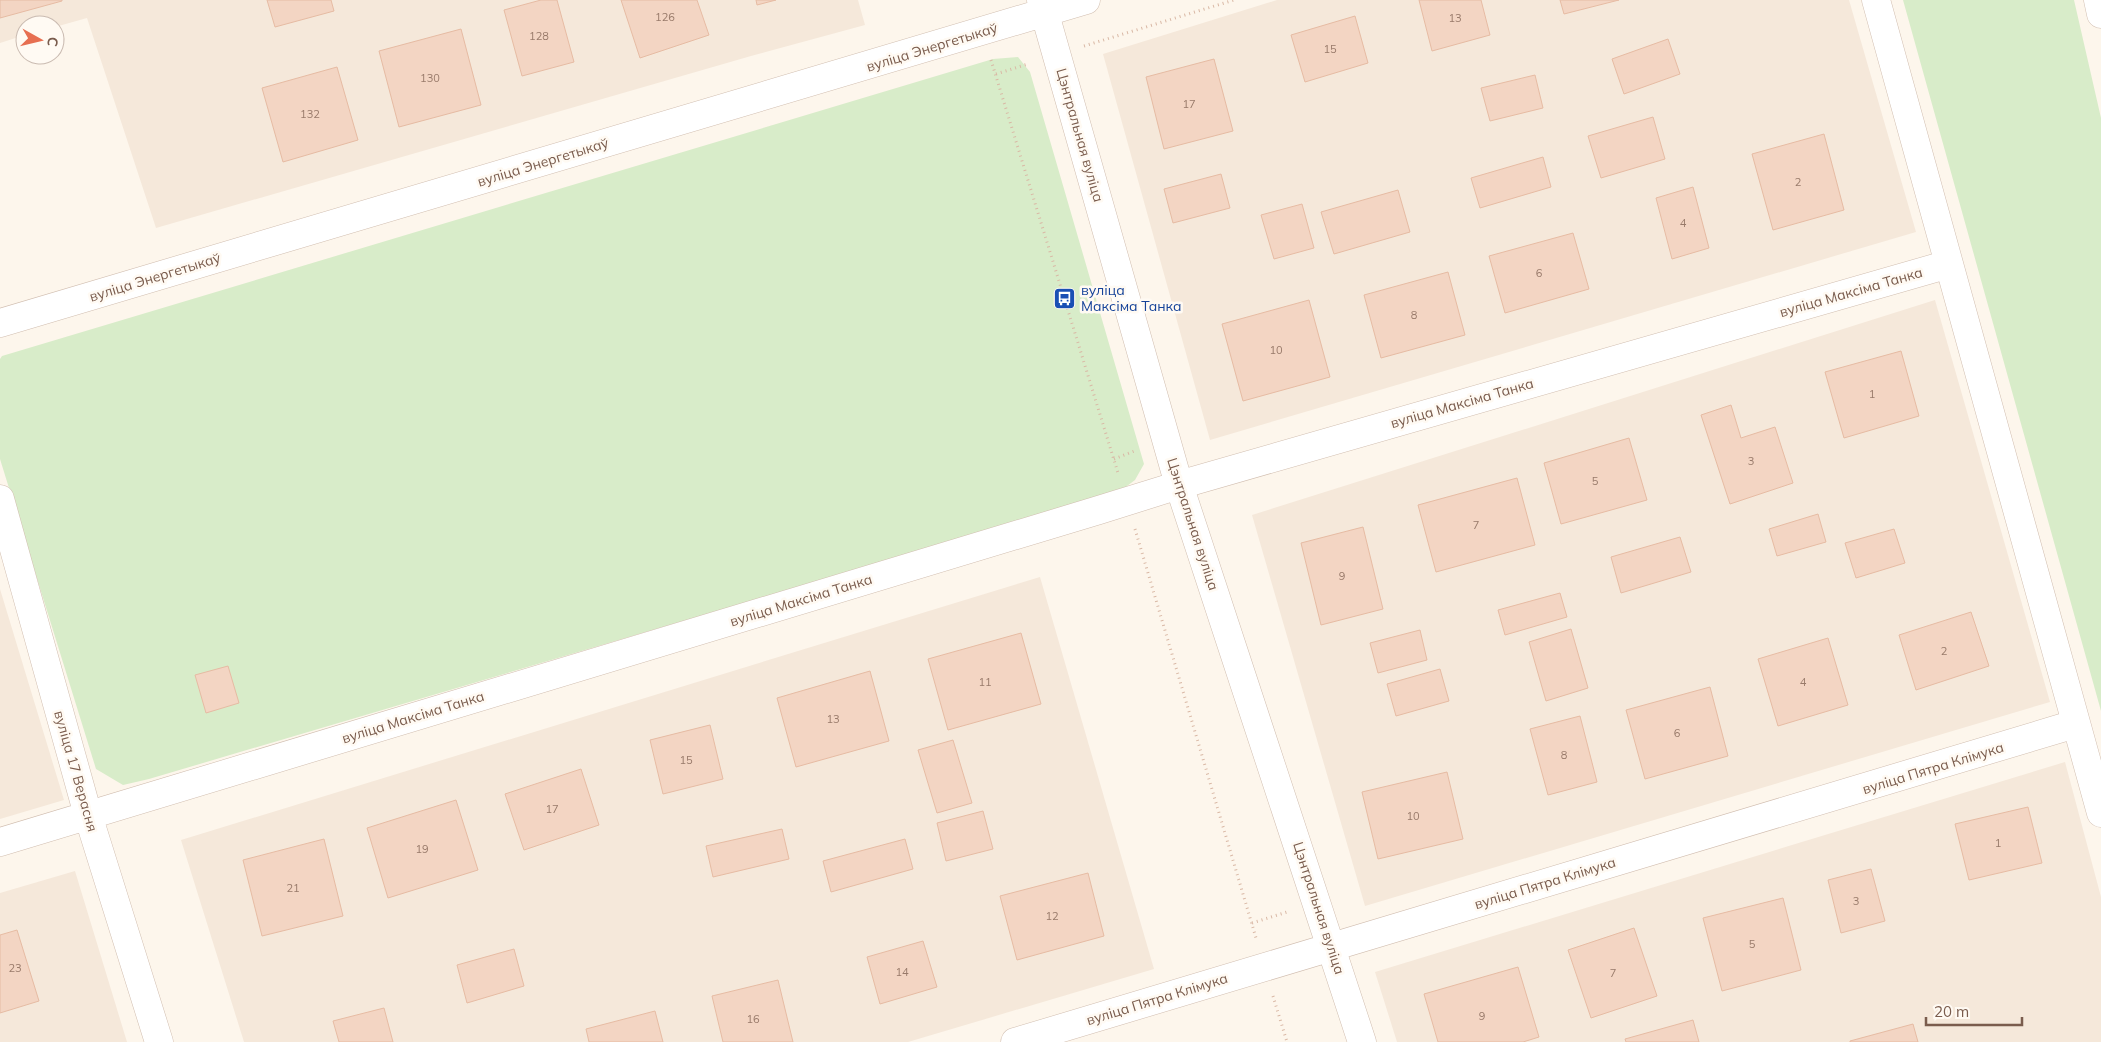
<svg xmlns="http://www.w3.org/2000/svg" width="2101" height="1042" viewBox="0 0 2101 1042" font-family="Mulish,sans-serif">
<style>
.residential{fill:#f5e8da}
.green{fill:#d8ecc9}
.building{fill:#f3d5c3;stroke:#e6bba3}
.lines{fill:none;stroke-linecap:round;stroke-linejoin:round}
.minor-casing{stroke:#d1beb0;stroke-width:29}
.path{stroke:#d9b8a5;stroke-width:3;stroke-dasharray:1 4;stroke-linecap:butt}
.minor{stroke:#fff;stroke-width:28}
.labels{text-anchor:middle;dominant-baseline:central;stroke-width:5;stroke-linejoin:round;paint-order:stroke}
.number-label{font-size:11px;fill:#987a6a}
.street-label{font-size:14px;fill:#7a5c4d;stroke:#fffaf3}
.transit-label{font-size:14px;fill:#164399;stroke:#fffaf3;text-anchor:start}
</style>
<rect width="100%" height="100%" fill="#fdf6ec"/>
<!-- residential -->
<path class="residential" d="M 0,0 L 858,0 L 865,25 L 751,56 L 156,228 L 87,18 L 55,27 L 55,25 L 25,25 L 25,35 L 0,43 Z
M 1277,0 L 1849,0 L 1916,232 L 1210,440 L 1103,54 Z
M 1935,300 L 2050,702 L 1365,906 L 1252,515 Z
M 1040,577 L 1154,969 L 908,1042 L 244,1042 L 181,840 Z
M 0,589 L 64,800 L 0,819 Z
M 2065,762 L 2101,897 L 2101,1042 L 1397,1042 L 1375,972 Z
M 75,871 L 127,1042 L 0,1042 L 0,893 Z"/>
<!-- green -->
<path class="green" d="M 1903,0 L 2074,0 L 2101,118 L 2101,711 Z
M 1018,57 L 1030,72 L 1144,464 L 1135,480 L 1119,492 L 149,779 L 123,785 L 96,769 L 0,459 L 0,359 L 2,356 L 993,59 Z"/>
<!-- building -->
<path class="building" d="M 0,0 L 62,0 L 62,1 L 0,18 Z
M 267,0 L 331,0 L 334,11 L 275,27 Z
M 541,0 L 557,0 L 574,62 L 522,76 L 504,10 Z
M 621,0 L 697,0 L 709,35 L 640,58 Z
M 756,0 L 776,0 L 757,5 Z
M 1419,0 L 1481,0 L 1490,35 L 1432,51 Z
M 1560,0 L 1619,0 L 1564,14 Z
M 1355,16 L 1368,63 L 1305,82 L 1291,35 Z
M 461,29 L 481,105 L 399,127 L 379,51 Z
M 1668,39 L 1680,74 L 1624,94 L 1612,59 Z
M 1214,59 L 1233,131 L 1164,149 L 1146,77 Z
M 337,67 L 358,140 L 283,162 L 262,88 Z
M 1535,75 L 1543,108 L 1490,121 L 1481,88 Z
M 1653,117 L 1665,159 L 1601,178 L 1588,136 Z
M 1824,134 L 1844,210 L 1773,230 L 1752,154 Z
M 1543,157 L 1551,187 L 1480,208 L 1471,178 Z
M 1221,174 L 1230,208 L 1173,223 L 1164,189 Z
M 1693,187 L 1709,248 L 1672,259 L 1656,198 Z
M 1398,190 L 1410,232 L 1334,254 L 1321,212 Z
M 1302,204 L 1314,248 L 1274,259 L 1261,215 Z
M 1573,233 L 1589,289 L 1505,313 L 1489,256 Z
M 1448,272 L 1465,335 L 1381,358 L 1364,295 Z
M 1309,300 L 1330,377 L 1243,401 L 1222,324 Z
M 1901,351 L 1919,416 L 1844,438 L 1825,372 Z
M 1731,405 L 1741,438 L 1775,427 L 1793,483 L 1730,504 L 1701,415 Z
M 1629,438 L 1647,500 L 1561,524 L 1544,463 Z
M 1517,478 L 1535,545 L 1436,572 L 1418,505 Z
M 1818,514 L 1826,542 L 1777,556 L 1769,529 Z
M 1363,527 L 1383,609 L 1321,625 L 1301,543 Z
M 1894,529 L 1905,563 L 1856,578 L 1845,543 Z
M 1680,537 L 1691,572 L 1621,593 L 1611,557 Z
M 1560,593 L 1567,617 L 1505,635 L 1498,610 Z
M 1971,612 L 1989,666 L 1916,690 L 1899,635 Z
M 1571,629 L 1588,688 L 1546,701 L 1529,642 Z
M 1420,630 L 1427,660 L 1378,673 L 1370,643 Z
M 1021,633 L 1041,704 L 948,730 L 928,659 Z
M 1828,638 L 1848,705 L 1778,726 L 1758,659 Z
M 228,666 L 239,703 L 206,713 L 195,675 Z
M 1440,669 L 1449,701 L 1396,716 L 1387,684 Z
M 870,671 L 889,741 L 796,767 L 777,698 Z
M 1710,687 L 1728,756 L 1645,779 L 1626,710 Z
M 1580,716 L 1597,782 L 1548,795 L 1530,729 Z
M 710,725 L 723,779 L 663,794 L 650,740 Z
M 953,740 L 972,803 L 937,813 L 918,750 Z
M 581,769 L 599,825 L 524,850 L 505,794 Z
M 1447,772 L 1463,839 L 1378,859 L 1362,792 Z
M 456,800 L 478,870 L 388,898 L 367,828 Z
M 2028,807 L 2042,863 L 1969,880 L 1955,824 Z
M 983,811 L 993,849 L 946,861 L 937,823 Z
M 782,829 L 789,859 L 713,877 L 706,846 Z
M 324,839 L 343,916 L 262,936 L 243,860 Z
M 905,839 L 913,869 L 831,892 L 823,861 Z
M 1871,869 L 1885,921 L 1841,933 L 1828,880 Z
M 1088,873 L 1104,936 L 1017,960 L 1000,896 Z
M 1783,898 L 1801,970 L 1722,991 L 1703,918 Z
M 1634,928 L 1657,996 L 1591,1018 L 1568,950 Z
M 17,930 L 39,1001 L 0,1013 L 0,935 Z
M 923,941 L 937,987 L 880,1004 L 867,957 Z
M 514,949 L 524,986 L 467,1003 L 457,965 Z
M 1518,967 L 1539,1037 L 1523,1042 L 1438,1042 L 1424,994 Z
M 778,980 L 793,1042 L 723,1042 L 712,996 Z
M 384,1008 L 393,1042 L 339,1042 L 333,1021 Z
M 655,1011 L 663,1042 L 589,1042 L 586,1029 Z
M 1693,1020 L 1699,1042 L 1626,1042 L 1625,1039 Z
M 1913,1024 L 1918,1042 L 1850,1042 L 1850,1041 Z"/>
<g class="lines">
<defs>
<path id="minor" d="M 1041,0 L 1179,485 L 1362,1042
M 1876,0 L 2101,813
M 2098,0 L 2101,14
M 0,323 L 1086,0
M 0,499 L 88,815 L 159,1042
M 0,842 L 1099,510 L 1179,485 L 1949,264
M 1015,1042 L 2075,724"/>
</defs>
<!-- minor casing -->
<use href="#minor" class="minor-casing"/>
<!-- path -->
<path class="path" d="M 1084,46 L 1234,0
M 991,60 L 1118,473
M 996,74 L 1028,64
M 1114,459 L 1137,450
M 1135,529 L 1256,938
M 1252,923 L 1287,912
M 1273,996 L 1287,1042"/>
<!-- minor -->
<use href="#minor" class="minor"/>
</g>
<!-- icons -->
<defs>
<symbol id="bus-square" viewBox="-11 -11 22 22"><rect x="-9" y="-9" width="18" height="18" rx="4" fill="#1a4fb4" stroke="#fffaf3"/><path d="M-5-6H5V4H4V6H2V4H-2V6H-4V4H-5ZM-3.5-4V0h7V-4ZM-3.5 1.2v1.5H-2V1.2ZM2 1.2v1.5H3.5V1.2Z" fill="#fff"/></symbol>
</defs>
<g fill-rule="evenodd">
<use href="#bus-square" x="1052" y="286" width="25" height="25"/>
</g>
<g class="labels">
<!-- number labels -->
<g class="number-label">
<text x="665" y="17">126</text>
<text x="1455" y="18">13</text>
<text x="539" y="36">128</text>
<text x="1330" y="49">15</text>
<text x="430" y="78">130</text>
<text x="1189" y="104">17</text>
<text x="310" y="114">132</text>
<text x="1798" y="182">2</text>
<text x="1683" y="223">4</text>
<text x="1539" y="273">6</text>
<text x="1414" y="315">8</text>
<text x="1276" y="350">10</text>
<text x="1872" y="394">1</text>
<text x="1751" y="461">3</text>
<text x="1595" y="481">5</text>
<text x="1476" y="525">7</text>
<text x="1342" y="576">9</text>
<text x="1944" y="651">2</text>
<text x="985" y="682">11</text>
<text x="1803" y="682">4</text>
<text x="833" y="719">13</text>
<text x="1677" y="733">6</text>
<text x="1564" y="755">8</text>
<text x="686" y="760">15</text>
<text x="552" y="809">17</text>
<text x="1413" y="816">10</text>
<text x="1998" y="843">1</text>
<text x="422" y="849">19</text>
<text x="293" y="888">21</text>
<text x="1856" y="901">3</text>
<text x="1052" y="916">12</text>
<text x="1752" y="944">5</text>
<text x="15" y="968">23</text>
<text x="902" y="972">14</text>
<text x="1613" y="973">7</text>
<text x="1482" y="1016">9</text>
<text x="753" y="1019">16</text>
</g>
<!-- street labels -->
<g class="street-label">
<text transform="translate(932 47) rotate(-17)">вуліца Энергетыкаў</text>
<text transform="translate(1080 135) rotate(74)">Цэнтральная вуліца</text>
<text transform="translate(543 162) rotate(-17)">вуліца Энергетыкаў</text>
<text transform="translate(155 277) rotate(-17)">вуліца Энергетыкаў</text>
<text transform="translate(1851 292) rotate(-16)">вуліца Максіма Танка</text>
<text transform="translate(1462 403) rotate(-16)">вуліца Максіма Танка</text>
<text transform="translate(1193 524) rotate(72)">Цэнтральная вуліца</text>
<text transform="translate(801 600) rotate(-17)">вуліца Максіма Танка</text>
<text transform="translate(413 717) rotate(-17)">вуліца Максіма Танка</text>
<text transform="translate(1933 768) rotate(-17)">вуліца Пятра Клімука</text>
<text transform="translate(76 771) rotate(74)">вуліца 17 Верасня</text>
<text transform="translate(1545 883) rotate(-17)">вуліца Пятра Клімука</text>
<text transform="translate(1319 908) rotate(72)">Цэнтральная вуліца</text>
<text transform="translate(1157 999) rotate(-17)">вуліца Пятра Клімука</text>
</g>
<!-- transit labels -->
<g class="transit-label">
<text x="1081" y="290">вуліца<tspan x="1081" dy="16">Максіма Танка</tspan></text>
</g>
</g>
<!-- north arrow -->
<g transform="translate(40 40) rotate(98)"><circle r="24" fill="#fffaf3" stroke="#cabbb1"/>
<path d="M0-4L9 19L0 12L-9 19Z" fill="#e76f51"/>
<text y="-8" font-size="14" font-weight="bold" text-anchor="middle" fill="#7a5c4d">С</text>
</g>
<!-- scale -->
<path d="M1926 1017v8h96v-8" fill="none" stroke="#7a5c4d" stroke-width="2.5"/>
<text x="1934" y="1017" font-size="15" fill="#7a5c4d" stroke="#fffaf3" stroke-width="4" paint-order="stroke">20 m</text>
</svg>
